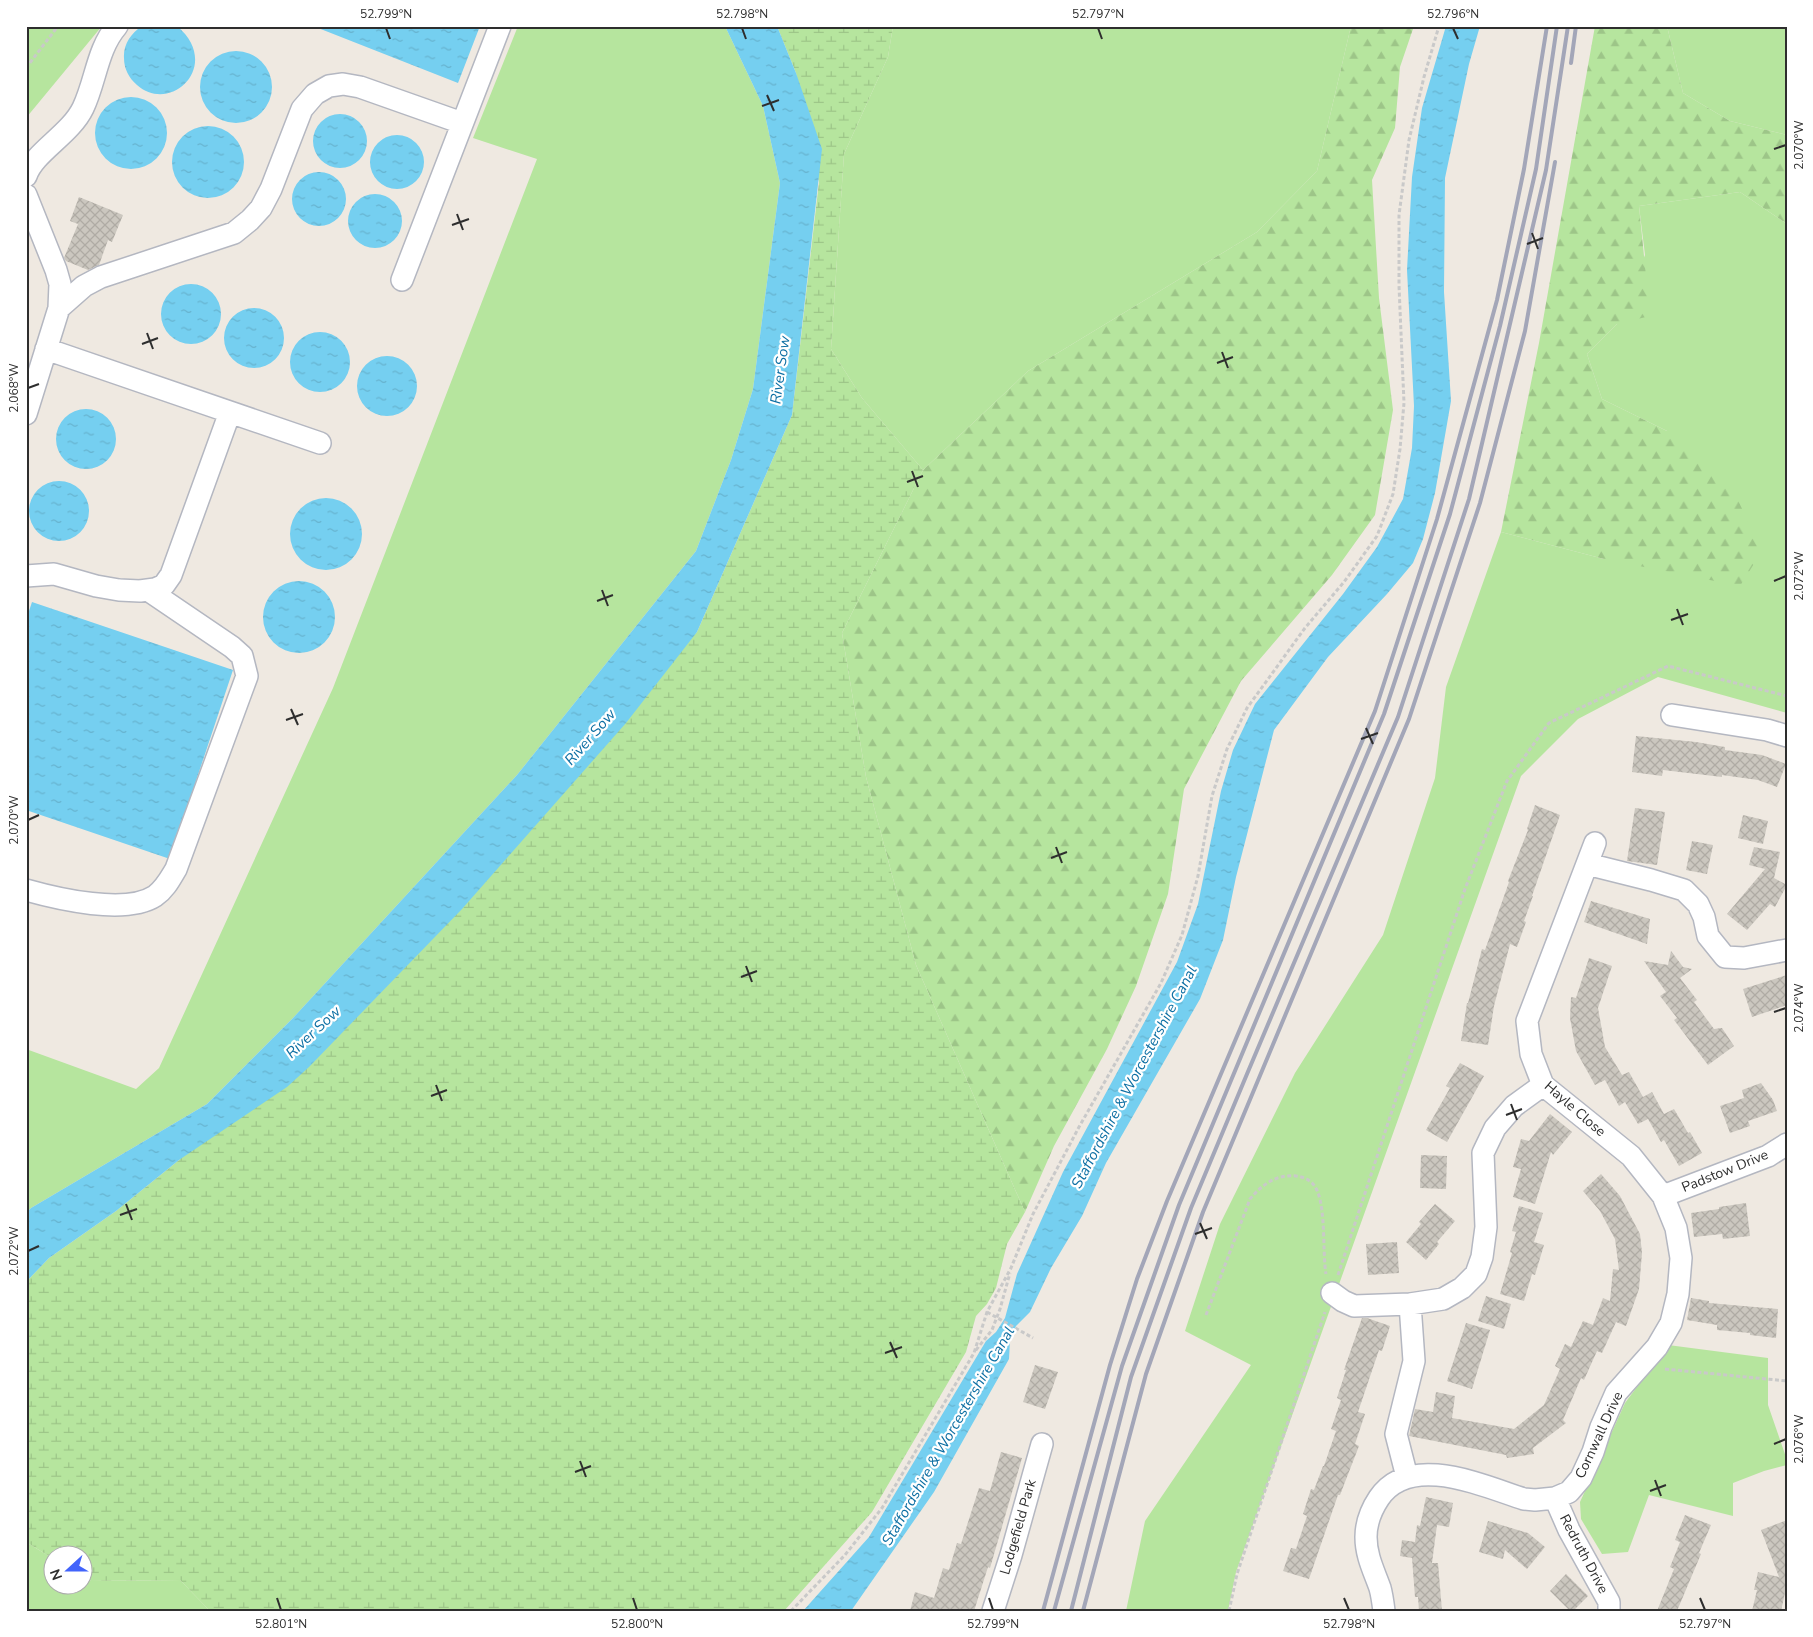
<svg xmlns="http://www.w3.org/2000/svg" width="1813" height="1637" viewBox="0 0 1813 1637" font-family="'Nunito Sans',sans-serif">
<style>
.grass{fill:#b6e59e}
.forest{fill:url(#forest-firs)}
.wetland{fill:url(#wetland-marsh)}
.water{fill:url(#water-ripples)}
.building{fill:url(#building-cross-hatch)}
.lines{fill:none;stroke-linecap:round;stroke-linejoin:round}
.minor-casing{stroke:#b4b7c1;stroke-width:24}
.path{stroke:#c9c9c9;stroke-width:3;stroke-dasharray:4 2.5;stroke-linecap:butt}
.minor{stroke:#fff;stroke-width:21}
.rail{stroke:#a3a6b8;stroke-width:4}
.path-bridge{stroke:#c9c9c9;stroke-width:3;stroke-dasharray:4 2.5;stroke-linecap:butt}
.ticks{fill:none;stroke:#2e2e2e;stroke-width:2}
.labels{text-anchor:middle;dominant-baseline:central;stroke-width:4.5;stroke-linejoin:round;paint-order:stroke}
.street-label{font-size:14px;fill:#2e2e2e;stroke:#fff}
.water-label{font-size:15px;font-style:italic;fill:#0d6fa3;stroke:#fff}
.neatline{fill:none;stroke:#2e2e2e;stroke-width:2}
.ticks-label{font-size:12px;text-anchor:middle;fill:#2e2e2e}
</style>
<defs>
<pattern id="forest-firs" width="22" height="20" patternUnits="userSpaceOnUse" patternTransform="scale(1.25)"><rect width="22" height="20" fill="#b6e59e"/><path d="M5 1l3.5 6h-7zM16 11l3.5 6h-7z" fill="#9dc588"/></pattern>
<pattern id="wetland-marsh" width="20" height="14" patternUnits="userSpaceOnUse" patternTransform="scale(1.25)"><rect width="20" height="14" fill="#b6e59e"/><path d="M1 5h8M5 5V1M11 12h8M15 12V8" fill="none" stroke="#9dc588"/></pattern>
<pattern id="water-ripples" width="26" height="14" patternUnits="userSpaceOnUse" patternTransform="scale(1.25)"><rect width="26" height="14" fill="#75cff0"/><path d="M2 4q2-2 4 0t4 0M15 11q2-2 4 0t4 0" fill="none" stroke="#66b2ce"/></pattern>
<pattern id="building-cross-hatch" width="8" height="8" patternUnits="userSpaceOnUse" patternTransform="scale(1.25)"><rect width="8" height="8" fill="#cbc7bf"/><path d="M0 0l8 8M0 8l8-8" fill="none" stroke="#afaba4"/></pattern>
</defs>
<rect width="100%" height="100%" fill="#efe9e1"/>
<!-- grass -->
<path class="grass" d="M 26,26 L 102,26 L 26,118 Z
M 518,26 L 725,26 L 763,106 L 780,183 L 753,389 L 731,460 L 696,551 L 517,775 L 293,1018 L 207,1104 L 31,1208 L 26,1213 L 26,1049 L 136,1089 L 159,1068 L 333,688 L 537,159 L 473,138 Z
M 893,26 L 1351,26 L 1317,171 L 1257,232 L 1028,371 L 923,470 L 862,398 L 831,349 L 844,154 L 888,57 Z
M 1667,26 L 1787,26 L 1787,135 L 1730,121 L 1683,93 Z
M 1740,192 L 1787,224 L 1787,713 L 1658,677 L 1578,719 L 1521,776 L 1236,1572 L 1228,1611 L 1126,1611 L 1145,1521 L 1251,1365 L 1185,1331 L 1220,1224 L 1295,1073 L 1383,935 L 1435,778 L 1446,687 L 1501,532 L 1604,559 L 1667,431 L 1602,399 L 1587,354 L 1617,324 L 1645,255 L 1639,206 Z
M 1668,1345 L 1768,1358 L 1768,1405 L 1787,1460 L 1787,1465 L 1764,1471 L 1733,1483 L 1733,1516 L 1649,1495 L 1628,1552 L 1602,1554 L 1581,1519 L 1580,1502 L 1625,1403 Z
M 26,1542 L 52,1558 L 52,1584 L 82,1584 L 83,1576 L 91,1581 L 180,1580 L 210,1611 L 26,1611 Z"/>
<!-- forest -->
<path class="forest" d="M 1351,26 L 1414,26 L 1400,67 L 1395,128 L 1372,180 L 1379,298 L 1393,410 L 1375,515 L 1332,575 L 1241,681 L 1184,789 L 1168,894 L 1136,986 L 1107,1049 L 1054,1146 L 1025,1212 L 916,965 L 866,777 L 842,633 L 923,470 L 1028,371 L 1257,232 L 1317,171 Z
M 1595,26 L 1667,26 L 1683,93 L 1730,121 L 1787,135 L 1787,224 L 1740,192 L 1639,206 L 1650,316 L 1617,324 L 1587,354 L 1602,399 L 1667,431 L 1727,477 L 1762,551 L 1740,586 L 1604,559 L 1501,532 L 1539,343 Z"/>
<!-- wetland -->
<path class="wetland" d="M 777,26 L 893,26 L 888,57 L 844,154 L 831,349 L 862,398 L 923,470 L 842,633 L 866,777 L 916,965 L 1025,1212 L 1007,1244 L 996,1288 L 987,1304 L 976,1316 L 966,1352 L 872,1512 L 784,1611 L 210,1611 L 180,1580 L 91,1581 L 83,1576 L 82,1554 L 52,1554 L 52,1558 L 26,1542 L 26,1282 L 49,1258 L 116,1211 L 179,1160 L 697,632 L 792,415 L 819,182 L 796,73 Z"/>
<!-- water -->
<path class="water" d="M 142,26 L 177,26 C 223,65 171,115 137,85 C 129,78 124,69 124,58 C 123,45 131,33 142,26 Z
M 313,26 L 480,26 L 458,83 Z
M 725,26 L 777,26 L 796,73 L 822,149 L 792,415 L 697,632 L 626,723 L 462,909 L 309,1067 L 287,1087 L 179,1160 L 116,1211 L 49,1258 L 26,1282 L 26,1213 L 31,1208 L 207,1104 L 293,1018 L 517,775 L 696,551 L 731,460 L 753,389 L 780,183 L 763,106 Z
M 1446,26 L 1480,26 L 1469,64 L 1445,178 L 1444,292 L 1451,401 L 1435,493 L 1423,539 L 1413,563 L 1387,594 L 1328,657 L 1274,730 L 1236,877 L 1223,940 L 1200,999 L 1106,1163 L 1082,1216 L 1051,1268 L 1030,1312 L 1016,1326 L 1010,1340 L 1009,1359 L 934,1492 L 851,1611 L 803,1611 L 869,1537 L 986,1341 L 996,1332 L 1005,1318 L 1017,1274 L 1063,1172 L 1177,962 L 1198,904 L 1221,791 L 1233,750 L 1255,704 L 1343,594 L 1377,547 L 1403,499 L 1412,448 L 1414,406 L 1407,270 L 1412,177 L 1422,108 Z
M200 87a36 36 0 1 1 72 0a36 36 0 1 1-72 0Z
M95 133a36 36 0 1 1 72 0a36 36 0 1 1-72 0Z
M313 141a27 27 0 1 1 54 0a27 27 0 1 1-54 0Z
M172 162a36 36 0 1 1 72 0a36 36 0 1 1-72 0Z
M370 162a27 27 0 1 1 54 0a27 27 0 1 1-54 0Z
M292 199a27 27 0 1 1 54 0a27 27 0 1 1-54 0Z
M348 221a27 27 0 1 1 54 0a27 27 0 1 1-54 0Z
M161 314a30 30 0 1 1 60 0a30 30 0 1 1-60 0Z
M224 338a30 30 0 1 1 60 0a30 30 0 1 1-60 0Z
M290 362a30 30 0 1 1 60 0a30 30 0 1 1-60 0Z
M357 386a30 30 0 1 1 60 0a30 30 0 1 1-60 0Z
M56 439a30 30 0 1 1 60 0a30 30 0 1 1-60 0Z
M29 511a30 30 0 1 1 60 0a30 30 0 1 1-60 0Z
M290 534a36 36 0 1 1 72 0a36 36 0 1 1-72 0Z
M263 617a36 36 0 1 1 72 0a36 36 0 1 1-72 0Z
M 32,602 L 233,670 L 170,859 L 26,810 L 26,620 Z"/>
<!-- building -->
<path class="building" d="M 79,197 L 123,215 L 112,242 L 108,240 L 99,265 L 88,270 L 66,261 L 64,258 L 78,224 L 70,221 Z
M 1636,736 L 1696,742 L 1725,747 L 1725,750 L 1762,755 L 1786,764 L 1777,787 L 1758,780 L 1722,775 L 1722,777 L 1663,770 L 1662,776 L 1632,772 Z
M 1535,805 L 1560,815 L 1532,896 L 1533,896 L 1524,921 L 1526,922 L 1517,947 L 1510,944 L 1494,1006 L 1488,1045 L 1461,1041 L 1467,1003 L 1468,1003 L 1482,949 L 1485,950 L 1509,882 L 1508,881 L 1528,830 L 1527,829 Z
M 1635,808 L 1665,812 L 1657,865 L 1627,861 Z
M 1743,815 L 1768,821 L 1763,844 L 1738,838 Z
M 1692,841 L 1713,845 L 1707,874 L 1686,870 Z
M 1754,847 L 1780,852 L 1774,878 L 1787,885 L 1775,907 L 1770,904 L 1747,930 L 1727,914 L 1765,869 L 1749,865 Z
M 1591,901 L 1650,919 L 1647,944 L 1584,922 Z
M 1671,951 L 1683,967 L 1692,969 L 1680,978 L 1697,1000 L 1694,1002 L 1714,1029 L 1722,1028 L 1734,1046 L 1708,1065 L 1674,1020 L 1677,1018 L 1660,996 L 1666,992 L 1644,961 L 1668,965 Z
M 1589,958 L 1612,966 L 1598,1008 L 1605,1047 L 1622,1075 L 1629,1072 L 1643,1097 L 1652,1092 L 1664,1114 L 1674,1109 L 1688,1133 L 1690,1132 L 1702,1153 L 1679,1166 L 1664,1140 L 1661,1142 L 1648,1119 L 1638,1124 L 1625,1102 L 1619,1106 L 1605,1080 L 1595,1085 L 1576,1051 L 1570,1018 L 1571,997 L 1576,998 Z
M 1787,975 L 1787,1005 L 1752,1017 L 1743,989 Z
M 1460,1063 L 1484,1076 L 1447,1142 L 1426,1130 L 1450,1088 L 1446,1086 Z
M 1761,1083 L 1773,1100 L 1777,1111 L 1748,1121 L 1750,1126 L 1730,1133 L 1720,1106 L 1744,1098 L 1742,1090 Z
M 1550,1114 L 1572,1132 L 1553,1155 L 1551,1152 L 1535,1204 L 1513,1197 L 1521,1169 L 1513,1167 L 1521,1139 L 1529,1141 Z
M 1421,1155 L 1447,1156 L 1446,1189 L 1420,1188 Z
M 1601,1174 L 1620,1196 L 1640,1234 L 1642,1253 L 1639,1289 L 1626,1326 L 1616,1322 L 1602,1353 L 1597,1351 L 1584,1380 L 1581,1378 L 1563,1420 L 1566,1423 L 1533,1448 L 1534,1454 L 1507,1458 L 1506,1455 L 1409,1436 L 1415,1409 L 1433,1412 L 1436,1392 L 1455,1396 L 1452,1418 L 1514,1429 L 1544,1405 L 1560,1369 L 1555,1366 L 1565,1344 L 1571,1347 L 1583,1321 L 1593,1325 L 1603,1298 L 1610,1301 L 1613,1269 L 1619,1270 L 1615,1239 L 1600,1211 L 1583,1191 Z
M 1746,1203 L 1750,1236 L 1723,1239 L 1722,1234 L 1694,1237 L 1691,1213 L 1719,1209 L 1719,1207 Z
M 1435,1204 L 1455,1221 L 1437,1242 L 1439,1244 L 1426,1260 L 1406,1242 L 1421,1224 L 1419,1222 Z
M 1519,1206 L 1543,1213 L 1534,1242 L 1544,1245 L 1535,1275 L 1532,1274 L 1524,1301 L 1500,1294 L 1512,1253 L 1510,1252 L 1516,1232 L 1512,1231 Z
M 1397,1242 L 1399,1273 L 1368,1275 L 1366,1244 Z
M 1486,1296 L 1511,1304 L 1504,1329 L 1478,1321 Z
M 1691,1298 L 1709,1301 L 1709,1303 L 1778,1309 L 1776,1338 L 1750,1335 L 1750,1333 L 1717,1330 L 1717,1325 L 1687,1320 Z
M 1362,1318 L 1367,1318 L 1390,1326 L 1382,1351 L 1379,1350 L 1358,1412 L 1365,1414 L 1355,1444 L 1359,1446 L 1340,1495 L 1338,1495 L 1309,1579 L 1283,1571 L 1291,1548 L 1296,1549 L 1307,1516 L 1303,1514 L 1311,1489 L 1314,1490 L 1323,1466 L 1324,1466 L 1336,1431 L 1331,1429 L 1341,1400 L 1337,1398 L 1346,1370 L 1344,1370 Z
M 1466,1323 L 1490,1330 L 1472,1389 L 1447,1381 Z
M 1035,1365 L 1058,1372 L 1045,1409 L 1023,1402 Z
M 1001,1452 L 1022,1458 L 990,1568 L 988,1567 L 974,1611 L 910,1611 L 915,1592 L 934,1598 L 943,1568 L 949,1570 L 957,1543 L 961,1544 L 979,1488 L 990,1491 Z
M 1426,1497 L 1453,1503 L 1449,1527 L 1437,1525 L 1432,1563 L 1438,1563 L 1442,1611 L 1419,1611 L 1418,1597 L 1415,1597 L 1412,1558 L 1400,1556 L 1402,1540 L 1415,1542 L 1417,1525 L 1420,1526 Z
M 1685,1515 L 1711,1525 L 1699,1553 L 1701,1554 L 1677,1611 L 1657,1611 L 1674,1569 L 1670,1567 L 1680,1542 L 1675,1540 Z
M 1787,1520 L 1787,1594 L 1785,1593 L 1781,1611 L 1752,1611 L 1757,1590 L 1754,1590 L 1758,1572 L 1779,1577 L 1761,1530 Z
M 1488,1521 L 1528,1533 L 1545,1547 L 1527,1569 L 1505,1550 L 1503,1559 L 1479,1552 Z
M 1566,1574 L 1588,1596 L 1573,1611 L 1570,1611 L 1550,1591 Z"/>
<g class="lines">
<defs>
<path id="minor" d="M 26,176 C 34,152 70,135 83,108 C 96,81 97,49 117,26
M 26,195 L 56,270 L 60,284 L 59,308 L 26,414
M 402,280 L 500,26
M 59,308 L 84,286 L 101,277 L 234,233 L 250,220 L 261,208 L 271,189 L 302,109 L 315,94 L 329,86 L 343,84 L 360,87 L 462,123
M 46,349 L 320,443
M 26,576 L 54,574 L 96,586 L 119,590 L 140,591 L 155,589 L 164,585 L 171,575 L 230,412
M 1672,715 L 1767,730 L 1787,736
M 1587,864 L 1651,880 L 1684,890 L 1698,904 L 1704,917 L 1708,936 L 1725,957 L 1744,958 L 1787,950
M 26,890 C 58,899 126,915 155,896 C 165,889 170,879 176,869 L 247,676 L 242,656 L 232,647 L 148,590
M 1663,1196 L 1768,1156 L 1787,1144
M 1332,1293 L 1343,1301 L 1354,1306 L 1410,1304 L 1443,1299 L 1462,1288 L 1476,1274 L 1482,1257 L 1486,1227 L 1483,1153 L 1495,1128 L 1514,1106 L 1543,1085
M 1407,1477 L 1396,1434 L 1414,1361 L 1410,1304
M 1555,1498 L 1569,1530 L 1609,1602 L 1609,1611
M 993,1611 L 1011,1555 L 1042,1444
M 1384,1611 C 1383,1603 1382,1595 1380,1588 C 1374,1571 1366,1556 1366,1537 C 1366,1522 1371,1510 1379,1498 C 1410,1452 1483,1486 1524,1499 L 1535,1500 L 1555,1498 L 1569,1492 L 1581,1478 L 1593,1452 L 1601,1427 L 1616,1393 L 1657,1347 L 1671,1323 L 1678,1294 L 1681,1258 L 1676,1228 L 1663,1196 L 1631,1156 L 1543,1085 L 1531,1054 L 1527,1021 L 1595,843"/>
</defs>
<!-- minor casing -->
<use href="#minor" class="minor-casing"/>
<!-- path -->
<path class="path" d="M 26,68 L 58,26
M 1338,1275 L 1465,889 L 1507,781 L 1549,723 L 1668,666 L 1787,696
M 1206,1315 L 1250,1199 C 1260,1187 1272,1177 1288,1176 C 1296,1175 1307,1177 1313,1184 C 1327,1199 1322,1252 1326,1274
M 976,1350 L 992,1330 L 1000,1309 L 1010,1273
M 1665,1369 L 1787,1381
M 791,1611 L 845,1555 L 882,1508 L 974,1353 L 987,1312 L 1011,1268 L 1033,1214 L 1079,1127 L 1161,983 L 1182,935 L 1198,876 L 1212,796 L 1227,749 L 1247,708 L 1305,628 L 1344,582 L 1377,536 L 1393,494 L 1400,449 L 1404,403 L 1399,286 L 1399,215 L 1409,140 L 1424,77 L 1439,26
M 1229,1611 L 1237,1574 L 1325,1312"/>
<!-- minor -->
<use href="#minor" class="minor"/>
<!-- rail -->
<path class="rail" d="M 1571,63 L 1576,26
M 1043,1611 L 1110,1365 L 1137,1279 L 1167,1201 L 1375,711 L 1437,519 L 1497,300 L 1524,169 L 1547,26
M 1054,1611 L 1122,1366 L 1179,1205 L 1384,714 L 1450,514 L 1500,326 L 1536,169 L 1557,26
M 1071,1611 L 1131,1377 L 1191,1208 L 1247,1074 L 1398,717 L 1469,499 L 1546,170 L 1568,26
M 1083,1611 L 1146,1374 L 1203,1212 L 1409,719 L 1480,503 L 1525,331 L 1555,162"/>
<!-- path-bridge -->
<path class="path-bridge" d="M 987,1312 L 1033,1338"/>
</g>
<!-- ticks -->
<path class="ticks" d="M 386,28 L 390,39M 742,28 L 746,39M 1098,28 L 1102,39M 1453,28 L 1458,39M 767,95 L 774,111M 762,106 L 779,100M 1774,149 L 1786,145M 457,214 L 463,230M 452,225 L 469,219M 1532,233 L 1538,249M 1527,244 L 1543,238M 147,333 L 153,349M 142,344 L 158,338M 1222,352 L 1228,368M 1217,363 L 1233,357M 28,388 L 39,384M 912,471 L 918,487M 907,482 L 923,476M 1774,581 L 1786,576M 602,590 L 608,606M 597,601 L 613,595M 1677,609 L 1683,625M 1671,620 L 1688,614M 291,709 L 298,725M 286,720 L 303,714M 1366,728 L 1373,744M 1361,739 L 1378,733M 28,820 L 39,815M 1056,847 L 1062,863M 1051,858 L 1067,852M 746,966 L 752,982M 741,977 L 757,971M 1774,1012 L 1786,1008M 436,1085 L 442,1101M 431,1096 L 447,1090M 1511,1104 L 1517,1120M 1506,1115 L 1522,1109M 126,1204 L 132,1220M 120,1215 L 137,1209M 1200,1223 L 1207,1239M 1195,1234 L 1212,1228M 28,1251 L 39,1246M 890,1342 L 897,1358M 885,1353 L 902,1347M 1774,1444 L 1786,1439M 580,1461 L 586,1477M 575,1472 L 591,1466M 1655,1480 L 1661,1496M 1650,1491 L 1666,1485M 277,1598 L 281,1610M 633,1598 L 637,1610M 989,1598 L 993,1610M 1344,1598 L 1349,1610M 1700,1598 L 1705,1610"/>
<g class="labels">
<!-- street labels -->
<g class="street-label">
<text transform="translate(1575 1109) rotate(41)">Hayle Close</text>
<text transform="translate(1725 1171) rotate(-22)">Padstow Drive</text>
<text transform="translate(1599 1435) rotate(-65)">Cornwall Drive</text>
<text transform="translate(1018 1527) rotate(-74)">Lodgefield Park</text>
<text transform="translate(1584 1554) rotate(62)">Redruth Drive</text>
</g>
<!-- water labels -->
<g class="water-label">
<text transform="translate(780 370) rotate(-82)">River Sow</text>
<text transform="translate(590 737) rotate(-49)">River Sow</text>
<text transform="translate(313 1032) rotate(-43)">River Sow</text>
<text transform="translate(1134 1077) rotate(-62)">Staffordshire &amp; Worcestershire Canal</text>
<text transform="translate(948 1436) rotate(-60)">Staffordshire &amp; Worcestershire Canal</text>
</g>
</g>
<!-- border -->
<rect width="1813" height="1637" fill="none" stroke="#ffffff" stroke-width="55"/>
<!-- north arrow -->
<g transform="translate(68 1570) rotate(249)"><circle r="24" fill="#ffffff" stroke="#ababab"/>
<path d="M0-4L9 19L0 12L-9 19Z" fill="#4264fb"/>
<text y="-8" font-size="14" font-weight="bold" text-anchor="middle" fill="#2e2e2e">N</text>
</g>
<rect x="28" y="28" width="1758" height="1582" class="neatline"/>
<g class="ticks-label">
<text x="386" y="18">52.799°N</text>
<text x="742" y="18">52.798°N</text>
<text x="1098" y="18">52.797°N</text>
<text x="1453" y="18">52.796°N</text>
<text transform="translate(1799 145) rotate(-90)" y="4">2.070°W</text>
<text transform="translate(14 388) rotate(-90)" y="4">2.068°W</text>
<text transform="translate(1799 576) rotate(-90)" y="4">2.072°W</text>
<text transform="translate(14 820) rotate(-90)" y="4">2.070°W</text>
<text transform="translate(1799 1008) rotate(-90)" y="4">2.074°W</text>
<text transform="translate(14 1251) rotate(-90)" y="4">2.072°W</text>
<text transform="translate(1799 1439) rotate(-90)" y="4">2.076°W</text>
<text x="281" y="1628">52.801°N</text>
<text x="637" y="1628">52.800°N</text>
<text x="993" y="1628">52.799°N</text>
<text x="1349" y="1628">52.798°N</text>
<text x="1705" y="1628">52.797°N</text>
</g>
</svg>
